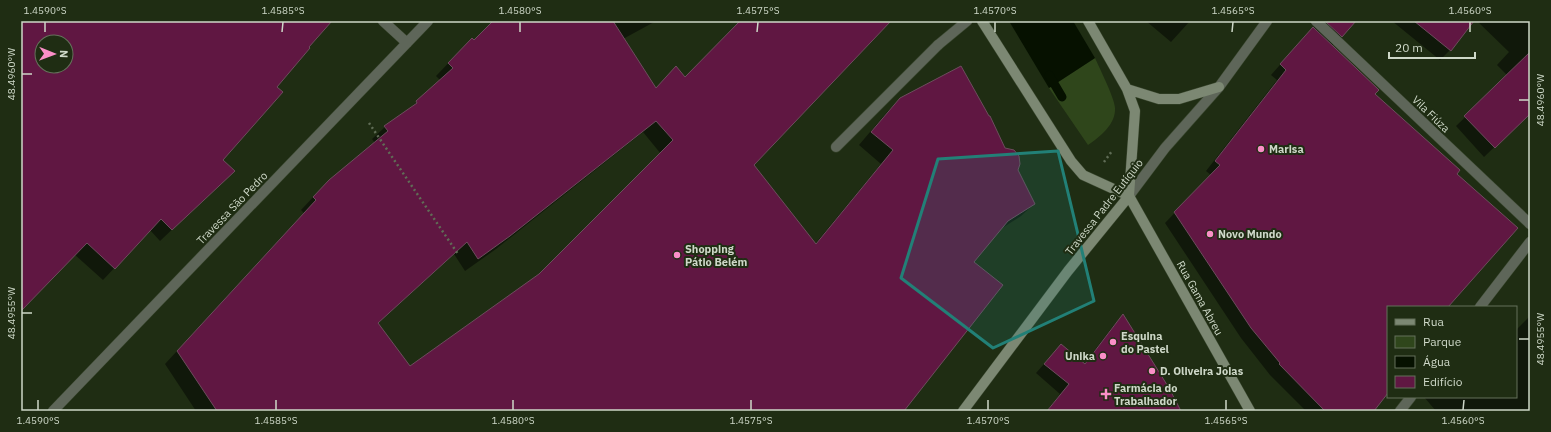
<svg xmlns="http://www.w3.org/2000/svg" width="1551" height="432" viewBox="0 0 1551 432" font-family="'IBM Plex Sans',sans-serif">
<style>
.green{fill:#2f461b}
.water{fill:#061100}
.shadow{fill:#0007;fill-rule:evenodd}
.lines{fill:none;stroke-linecap:round;stroke-linejoin:round}
.stream{stroke:#061100;stroke-width:9}
.building{fill:#601742;stroke:#6d4d5d;fill-rule:evenodd}
.service-casing{stroke:#3b4830;stroke-width:11}
.minor-casing{stroke:#3b4830;stroke-width:11}
.tertiary-casing{stroke:#3b4830;stroke-width:11}
.secondary-casing{stroke:#3b4830;stroke-width:11}
.path{stroke:#606d56;stroke-width:2.5;stroke-dasharray:2 3;stroke-linecap:butt}
.service{stroke:#5e6659;stroke-width:10}
.minor{stroke:#5e6659;stroke-width:10}
.tertiary{stroke:#5e6659;stroke-width:10}
.secondary{stroke:#7c8873;stroke-width:10}
.marked{fill:#228077;fill-opacity:0.2;stroke:#228077;stroke-width:3;stroke-linejoin:round}
.ticks{fill:none;stroke:#ced8c8;stroke-width:1.5}
.poi-dot{fill:#fa8fc7;stroke:#1f2d13;stroke-width:1.5}
.labels{text-anchor:middle;dominant-baseline:central;stroke-width:4;stroke-linejoin:round;paint-order:stroke}
.street-label{font-size:11px;fill:#ced8c8;stroke:#1f2d13}
.poi-label{font-size:11px;font-weight:bold;fill:#ced8c8;stroke:#1f2d13;text-anchor:start}
.neatline{fill:none;stroke:#ced8c8;stroke-width:1.5}
.ticks-label{font-size:10px;text-anchor:middle;fill:#ced8c8}
</style>
<rect width="100%" height="100%" fill="#1f2d13"/>
<!-- green -->
<path class="green" d="M 1095,58 C 1099,67 1115,99 1115,108 C 1116,124 1100,137 1088,145 L 1049,88 Z"/>
<!-- water -->
<path class="water" d="M 1009,21 L 1073,21 L 1095,58 L 1049,88 Z"/>
<!-- shadow -->
<path class="shadow" d="M 21,21 L 331,21 L 307,47 L 275,87 L 222,160 L 222,182 L 160,241 L 150,230 L 103,280 L 74,254 L 21,309 ZM 42,42 L 66,42 L 66,66 L 42,66 Z
M 494,21 L 656,21 L 623,39 L 656,89 L 685,78 L 741,21 L 890,21 L 752,164 L 815,244 L 881,164 L 859,145 L 887,112 L 900,99 L 1005,149 L 1034,204 L 1021,216 L 999,230 L 973,262 L 902,411 L 196,411 L 165,364 L 304,213 L 301,210 L 316,194 L 375,143 L 372,139 L 385,127 L 405,113 L 440,80 L 436,76 L 459,52 L 474,42 ZM 643,132 L 661,154 L 540,274 L 409,367 L 377,324 L 454,254 L 465,271 L 496,249 Z
M 1146,21 L 1190,21 L 1171,42 Z
M 1316,21 L 1354,21 L 1332,46 L 1373,94 L 1455,174 L 1447,307 L 1388,307 L 1388,391 L 1373,411 L 1306,411 L 1270,375 L 1241,338 L 1165,223 L 1211,175 L 1206,171 L 1277,80 L 1271,75 L 1318,22 Z
M 1392,21 L 1473,21 L 1450,50 L 1440,60 Z
M 1477,21 L 1530,21 L 1530,113 L 1484,157 L 1456,126 L 1508,76 L 1497,65 L 1509,52 Z
M 1123,316 L 1181,411 L 1047,411 L 1060,394 L 1036,373 L 1061,345 L 1084,364 L 1114,325 Z
M 1530,316 L 1530,411 L 1436,411 L 1424,397 L 1516,397 L 1516,330 Z"/>
<g class="lines">
<!-- stream -->
<path class="stream" d="M 1049,75 L 1062,97"/>
</g>
<!-- building -->
<path class="building" d="M 21,21 L 332,21 L 309,47 L 310,48 L 277,87 L 283,92 L 223,160 L 235,171 L 172,230 L 161,219 L 115,269 L 87,243 L 21,311 ZM 42,42 L 66,42 L 66,66 L 42,66 Z
M 493,21 L 613,21 L 656,88 L 676,66 L 685,77 L 740,21 L 891,21 L 754,165 L 816,244 L 893,150 L 871,132 L 900,98 L 961,66 L 989,116 L 990,116 L 1005,148 L 1014,150 L 1019,156 L 1020,164 L 1018,170 L 1035,204 L 1008,221 L 974,262 L 1003,285 L 904,411 L 217,411 L 177,351 L 316,200 L 313,197 L 329,180 L 388,131 L 384,126 L 417,103 L 416,101 L 453,68 L 448,63 L 472,38 L 474,40 ZM 656,121 L 673,140 L 539,274 L 410,366 L 378,323 L 467,242 L 478,259 L 510,236 Z
M 1325,21 L 1356,21 L 1342,37 Z
M 1414,21 L 1474,21 L 1451,51 Z
M 1313,27 L 1379,90 L 1375,94 L 1460,170 L 1457,174 L 1518,228 L 1448,307 L 1388,307 L 1388,393 L 1374,411 L 1325,411 L 1279,364 L 1280,363 L 1251,328 L 1174,212 L 1220,165 L 1215,161 L 1286,70 L 1280,64 Z
M 1530,52 L 1530,114 L 1495,148 L 1464,116 Z
M 1123,314 L 1169,388 L 1181,411 L 1047,411 L 1069,384 L 1044,364 L 1061,344 L 1085,364 Z"/>
<g class="lines">
<defs>
<path id="service" d="M 836,147 L 938,45"/>
<path id="minor" d="M 383,21 L 407,43
M 1316,21 L 1530,224
M 938,45 L 967,21
M 1480,307 L 1530,242
M 53,411 L 428,21
M 1400,411 L 1411,397"/>
<path id="tertiary" d="M 1129,196 L 1165,148 L 1219,87 L 1267,21"/>
<path id="secondary" d="M 982,21 L 1071,161 L 1083,175 L 1129,196
M 1088,21 L 1127,89 L 1135,111 L 1129,196
M 1127,89 L 1159,99 L 1179,99 L 1219,87
M 1129,196 L 1250,411
M 963,411 L 1068,271 L 1129,196"/>
</defs>
<!-- service casing -->
<use href="#service" class="service-casing"/>
<!-- minor casing -->
<use href="#minor" class="minor-casing"/>
<!-- tertiary casing -->
<use href="#tertiary" class="tertiary-casing"/>
<!-- secondary casing -->
<use href="#secondary" class="secondary-casing"/>
<!-- path -->
<path class="path" d="M 369,123 L 458,254
M 1104,162 L 1112,151"/>
<!-- service -->
<use href="#service" class="service"/>
<!-- minor -->
<use href="#minor" class="minor"/>
<!-- tertiary -->
<use href="#tertiary" class="tertiary"/>
<!-- secondary -->
<use href="#secondary" class="secondary"/>
</g>
<!-- marked area -->
<path class="marked" d="M 1058,151 L 1094,301 L 993,348 L 901,278 L 938,159 Z"/>
<!-- ticks -->
<path class="ticks" d="M 45,32 L 45,22M 282,32 L 283,22M 520,32 L 520,22M 757,32 L 758,22M 995,32 L 995,22M 1232,32 L 1233,22M 1470,32 L 1470,22M 22,74 L 32,74M 1519,100 L 1529,100M 22,313 L 32,313M 1519,339 L 1529,339M 38,410 L 38,400M 276,410 L 276,400M 513,410 L 513,400M 751,410 L 751,400M 988,410 L 988,400M 1226,410 L 1226,400M 1463,410 L 1464,400"/>
<!-- markers -->
<g class="poi-dot">
<circle cx="1261" cy="149" r="4"/>
<circle cx="1210" cy="234" r="4"/>
<circle cx="677" cy="255" r="4"/>
<circle cx="1113" cy="342" r="4"/>
<circle cx="1103" cy="356" r="4"/>
<circle cx="1152" cy="371" r="4"/>
<path d="M1104 388h4v4h4v4h-4v4h-4v-4h-4v-4h4z"/>
</g>
<g class="labels">
<!-- street labels -->
<g class="street-label">
<text transform="translate(1431 114) rotate(44)">Vila Fiúza</text>
<text transform="translate(1104 207) rotate(-52)">Travessa Padre Eutíquio</text>
<text transform="translate(232 208) rotate(-46)">Travessa São Pedro</text>
<text transform="translate(1200 298) rotate(61)">Rua Gama Abreu</text>
</g>
<!-- poi labels -->
<g class="poi-label">
<text x="1269" y="149">Marisa</text>
<text x="1218" y="234">Novo Mundo</text>
<text x="685" y="249">Shopping<tspan x="685" dy="13">Pátio Belém</tspan></text>
<text x="1121" y="336">Esquina<tspan x="1121" dy="13">do Pastel</tspan></text>
<text x="1095" y="356" text-anchor="end">Unika</text>
<text x="1160" y="371">D. Oliveira Joias</text>
<text x="1114" y="388">Farmácia do<tspan x="1114" dy="13">Trabalhador</tspan></text>
</g>
</g>
<!-- border -->
<rect width="1551" height="432" fill="none" stroke="#1f2d13" stroke-width="44"/>
<!-- legend -->
<rect x="1387" y="306" width="130" height="92" fill="#1f2d13" stroke="#65715b"/>
<rect x="1395" y="319" width="20" height="6" fill="#7c8873" stroke="#65715b"/>
<text x="1423" y="326" font-size="12" fill="#ced8c8">Rua</text>
<rect x="1395" y="336" width="20" height="12" fill="#2f461b" stroke="#65715b"/>
<text x="1423" y="346" font-size="12" fill="#ced8c8">Parque</text>
<rect x="1395" y="356" width="20" height="12" fill="#061100" stroke="#65715b"/>
<text x="1423" y="366" font-size="12" fill="#ced8c8">Água</text>
<rect x="1395" y="376" width="20" height="12" fill="#601742" stroke="#65715b"/>
<text x="1423" y="386" font-size="12" fill="#ced8c8">Edifício</text>
<!-- north arrow -->
<g transform="translate(54 54) rotate(91)"><circle r="19" fill="#1f2d13" stroke="#65715b"/>
<path d="M0-3L7 15L0 10L-7 15Z" fill="#fa8fc7"/>
<text y="-6" font-size="11" font-weight="bold" text-anchor="middle" fill="#ced8c8">N</text>
</g>
<!-- scale -->
<path d="M1389 52v6h86v-6" fill="none" stroke="#ced8c8" stroke-width="2"/>
<text x="1395" y="52" font-size="12" fill="#ced8c8" stroke="#1f2d13" stroke-width="3" paint-order="stroke">20 m</text>
<rect x="22" y="22" width="1507" height="388" class="neatline"/>
<g class="ticks-label">
<text x="45" y="14">1.4590°S</text>
<text x="283" y="14">1.4585°S</text>
<text x="520" y="14">1.4580°S</text>
<text x="758" y="14">1.4575°S</text>
<text x="995" y="14">1.4570°S</text>
<text x="1233" y="14">1.4565°S</text>
<text x="1470" y="14">1.4560°S</text>
<text transform="translate(11 74) rotate(-90)" y="4">48.4960°W</text>
<text transform="translate(1540 100) rotate(-90)" y="4">48.4960°W</text>
<text transform="translate(11 313) rotate(-90)" y="4">48.4955°W</text>
<text transform="translate(1540 339) rotate(-90)" y="4">48.4955°W</text>
<text x="38" y="424">1.4590°S</text>
<text x="276" y="424">1.4585°S</text>
<text x="513" y="424">1.4580°S</text>
<text x="751" y="424">1.4575°S</text>
<text x="988" y="424">1.4570°S</text>
<text x="1226" y="424">1.4565°S</text>
<text x="1463" y="424">1.4560°S</text>
</g>
</svg>
